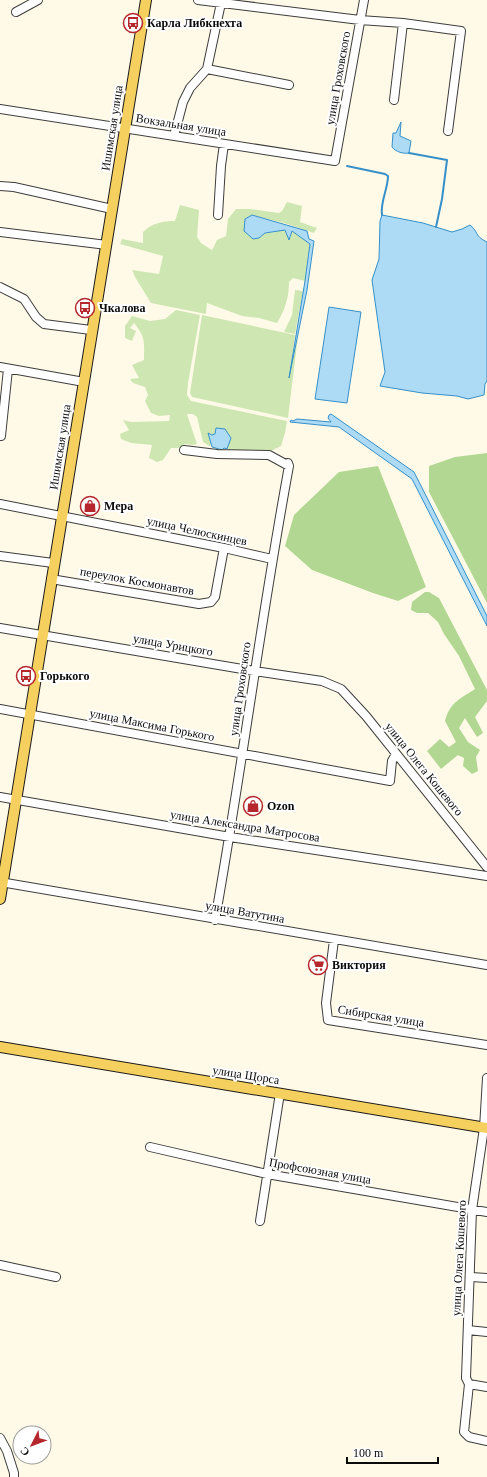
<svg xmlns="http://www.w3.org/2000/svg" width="487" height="1477" viewBox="0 0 487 1477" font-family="'Times New Roman',serif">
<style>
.green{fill:#cee7b2}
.forest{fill:#b2d792}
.water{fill:#addaf4;stroke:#3590ca}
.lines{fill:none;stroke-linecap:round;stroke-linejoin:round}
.stream{stroke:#3590ca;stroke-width:2}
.minor-casing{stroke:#3d3d3d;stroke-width:10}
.major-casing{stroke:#1b1b1b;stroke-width:12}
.minor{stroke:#fff;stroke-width:8}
.major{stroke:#f6d05f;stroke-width:10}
.labels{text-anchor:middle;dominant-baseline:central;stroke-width:4;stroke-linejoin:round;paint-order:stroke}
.poi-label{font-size:12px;font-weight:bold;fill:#0a0a0a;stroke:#fff;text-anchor:start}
.street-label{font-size:12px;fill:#0a0a0a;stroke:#fff}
</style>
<rect width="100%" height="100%" fill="#fffae7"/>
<!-- green -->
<path class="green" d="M 287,202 L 302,206 L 300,222 L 317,228 L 314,233 L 284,223 L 252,215 L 259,238 L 265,233 L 285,230 L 290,239 L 292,231 L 310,244 L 305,281 L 293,278 L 289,282 C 289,297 285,310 277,323 L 259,318 L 242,316 L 207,303 L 206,314 L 151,303 L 135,277 L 132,270 L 159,274 L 163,256 L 120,244 L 122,239 L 143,243 L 143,232 C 152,223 163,221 175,221 L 180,205 L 199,210 L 197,237 L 201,243 L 212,250 L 217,240 L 226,236 L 228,219 L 236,209 L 250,209 L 279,213 L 282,211 Z
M 295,290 L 303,291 L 295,334 L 284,332 L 292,315 Z
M 176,310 L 200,315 L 188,383 L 187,395 L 191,401 L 287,421 L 285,433 L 281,446 L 271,451 L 230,452 L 227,449 L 231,438 L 215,434 L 212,435 L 209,433 L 211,445 L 209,446 L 203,442 L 197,417 L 193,414 L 187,414 L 197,444 L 193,445 L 185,444 L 179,448 L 171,448 L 163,460 L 157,462 L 149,458 L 152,445 L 131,443 L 121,439 L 120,434 L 129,430 L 123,420 L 131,422 L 169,421 L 170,415 L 159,416 L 151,413 L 145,401 L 148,395 L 145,387 L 133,383 L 130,379 L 139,378 L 132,365 L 144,360 C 144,342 146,338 134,323 L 130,328 L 136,331 L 132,341 L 125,338 L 125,326 L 132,316 L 150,321 L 165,319 Z
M 202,315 L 295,335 L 291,367 L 298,336 L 288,418 L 192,397 L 190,393 Z"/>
<!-- forest -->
<path class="forest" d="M 487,453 L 487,603 L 429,492 L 429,466 L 455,457 Z
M 378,466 L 426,587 L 398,601 L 373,593 L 312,570 L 285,546 L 294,515 L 339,472 Z
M 425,592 L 429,592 L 439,598 L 487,690 L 487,701 L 475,717 L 483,733 L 477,737 L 465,718 L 459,728 L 468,742 L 480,750 L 476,757 L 478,771 L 472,774 L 463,766 L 464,758 L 458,755 L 441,769 L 427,751 L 440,739 L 449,747 L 456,742 L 445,721 C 450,702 460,699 475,689 L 459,656 L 444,634 L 438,622 L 428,613 L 417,613 L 411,610 L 412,602 Z"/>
<!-- water -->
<path class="water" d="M 401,122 L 400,136 L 411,141 L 409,153 C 403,154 396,152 392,147 L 393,133 L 396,133 Z
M 252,215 L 307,231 L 309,239 L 314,241 L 307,290 L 289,378 L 305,281 L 310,244 L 292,231 L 289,240 L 285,230 L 265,233 L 259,238 L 253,239 L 244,231 L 245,219 Z
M 382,215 L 423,223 L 452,232 L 462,229 L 470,225 C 479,232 474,236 487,242 L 487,381 L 485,384 L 484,395 L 468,399 L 457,396 L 422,393 L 380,386 L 385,372 L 372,280 L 379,259 L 380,221 Z
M 329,307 L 361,312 L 347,403 L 315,399 Z
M 331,414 L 414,472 L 487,616 L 487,626 L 412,479 L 339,427 L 290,422 L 291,420 L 293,421 L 297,419 L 331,422 L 328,418 L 329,415 Z
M 216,428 L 225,429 L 231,438 L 227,449 L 224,448 L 222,450 L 212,447 L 208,433 L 212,435 L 215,434 Z"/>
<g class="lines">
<!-- stream -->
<path class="stream" d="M 409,153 L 447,160 L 442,199 L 436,227
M 347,166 L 385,174 L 388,176 C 388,189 380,202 382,215"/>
<defs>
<path id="minor" d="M 198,0 L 360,20 L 403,23 L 461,31 L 448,131
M 16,12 L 38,0
M 207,69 L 289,85
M 394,100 L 403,23
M 0,109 L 335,161 L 364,0
M 174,136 L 183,102 L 190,88 L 207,69 L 221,3
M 0,186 L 14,187 L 112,209
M 218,215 L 221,166 L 224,144
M 0,232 L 107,245
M 0,287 L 24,299 L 36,317 L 44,324 L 91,330
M 0,367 L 84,382
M 0,436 L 1,436 L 8,369
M 184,450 L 217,454 L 269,455 L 289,466
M 0,504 L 224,548 L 272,559
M 0,556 L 53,563
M 51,579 L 199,604 L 211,602 L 215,597 L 224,548
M 0,628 L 254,671 L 322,681 L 341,689 L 366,716 L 487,867
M 0,709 L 390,781 L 392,761 L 396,754
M 0,797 L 230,837 L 487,876
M 0,882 L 487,965
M 215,920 C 242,769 261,617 289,466 L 288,463
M 334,940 L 326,1003 L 328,1020 L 487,1045
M 487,1078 L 484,1128 L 472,1210 L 466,1378 L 469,1384 L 464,1432 L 469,1437 L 487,1441
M 150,1147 L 267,1174 L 487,1212
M 260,1221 L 280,1093
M 0,1265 L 56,1277
M 471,1277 L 487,1278
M 468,1330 L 487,1332
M 469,1384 L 487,1387
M 0,1438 L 7,1451 L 14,1473 L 14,1477"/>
<path id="major" d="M 0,899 C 46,599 99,300 146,0
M 0,1047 L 487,1128"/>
</defs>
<!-- minor casing -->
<use href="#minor" class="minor-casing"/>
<!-- major casing -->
<use href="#major" class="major-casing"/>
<!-- minor -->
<use href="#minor" class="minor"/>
<!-- major -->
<use href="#major" class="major"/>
</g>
<!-- icons -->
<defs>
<symbol id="bus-ring" viewBox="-11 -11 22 22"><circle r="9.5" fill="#fff" stroke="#b5262d" stroke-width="1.5"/><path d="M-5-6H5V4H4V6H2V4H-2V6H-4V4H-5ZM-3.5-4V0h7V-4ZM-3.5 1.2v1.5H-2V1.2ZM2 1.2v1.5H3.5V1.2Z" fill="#b5262d"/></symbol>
<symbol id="shop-ring" viewBox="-11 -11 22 22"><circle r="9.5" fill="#fff" stroke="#b5262d" stroke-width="1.5"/><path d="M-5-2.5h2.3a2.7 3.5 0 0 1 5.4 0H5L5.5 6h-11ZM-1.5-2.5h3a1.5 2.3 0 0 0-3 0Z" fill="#b5262d"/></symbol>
<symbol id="supermarket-ring" viewBox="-11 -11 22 22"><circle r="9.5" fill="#fff" stroke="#b5262d" stroke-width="1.5"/><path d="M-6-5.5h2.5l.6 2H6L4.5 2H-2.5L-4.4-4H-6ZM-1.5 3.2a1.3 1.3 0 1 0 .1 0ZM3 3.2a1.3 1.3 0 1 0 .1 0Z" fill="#b5262d"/></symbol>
</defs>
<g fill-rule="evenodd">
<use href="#bus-ring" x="122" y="12" width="22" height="22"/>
<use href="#bus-ring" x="74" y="297" width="22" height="22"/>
<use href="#shop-ring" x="79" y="495" width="22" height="22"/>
<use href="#bus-ring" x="15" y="665" width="22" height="22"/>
<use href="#shop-ring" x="242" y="795" width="22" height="22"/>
<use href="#supermarket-ring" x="307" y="954" width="22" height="22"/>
</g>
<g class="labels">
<!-- poi labels -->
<g class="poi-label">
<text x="147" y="23">Карла Либкнехта</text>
<text x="99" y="308">Чкалова</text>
<text x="104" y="506">Мера</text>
<text x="40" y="676">Горького</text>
<text x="267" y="806">Ozon</text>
<text x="332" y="965">Виктория</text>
</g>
<!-- street labels -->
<g class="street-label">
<text transform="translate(338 78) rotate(-80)">улица Гроховского</text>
<text transform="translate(181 125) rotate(9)">Вокзальная улица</text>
<text transform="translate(112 128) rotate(-81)">Ишимская улица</text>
<text transform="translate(60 447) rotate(-81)">Ишимская улица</text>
<text transform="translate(197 531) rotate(12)">улица Челюскинцев</text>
<text transform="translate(137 581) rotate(10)">переулок Космонавтов</text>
<text transform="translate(173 645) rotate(10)">улица Урицкого</text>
<text transform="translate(240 689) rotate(-82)">улица Гроховского</text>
<text transform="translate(152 725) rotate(11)">улица Максима Горького</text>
<text transform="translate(424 769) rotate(51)">улица Олега Кошевого</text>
<text transform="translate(245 826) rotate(9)">улица Александра Матросова</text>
<text transform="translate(245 912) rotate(10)">улица Ватутина</text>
<text transform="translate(381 1016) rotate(9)">Сибирская улица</text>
<text transform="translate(246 1075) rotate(9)">улица Щорса</text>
<text transform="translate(320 1171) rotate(10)">Профсоюзная улица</text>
<text transform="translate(459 1258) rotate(-87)">улица Олега Кошевого</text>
</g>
</g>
<!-- north arrow -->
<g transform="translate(32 1445) rotate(228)"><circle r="19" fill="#ffffff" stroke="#9d9d9d"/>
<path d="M0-3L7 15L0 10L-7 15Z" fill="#b5262d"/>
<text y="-6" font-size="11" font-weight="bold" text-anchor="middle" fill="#0a0a0a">С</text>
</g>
<!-- scale -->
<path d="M347 1457v6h91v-6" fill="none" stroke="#0a0a0a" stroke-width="2"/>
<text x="353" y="1457" font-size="12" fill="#0a0a0a" stroke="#ffffff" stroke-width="3" paint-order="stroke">100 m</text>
</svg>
